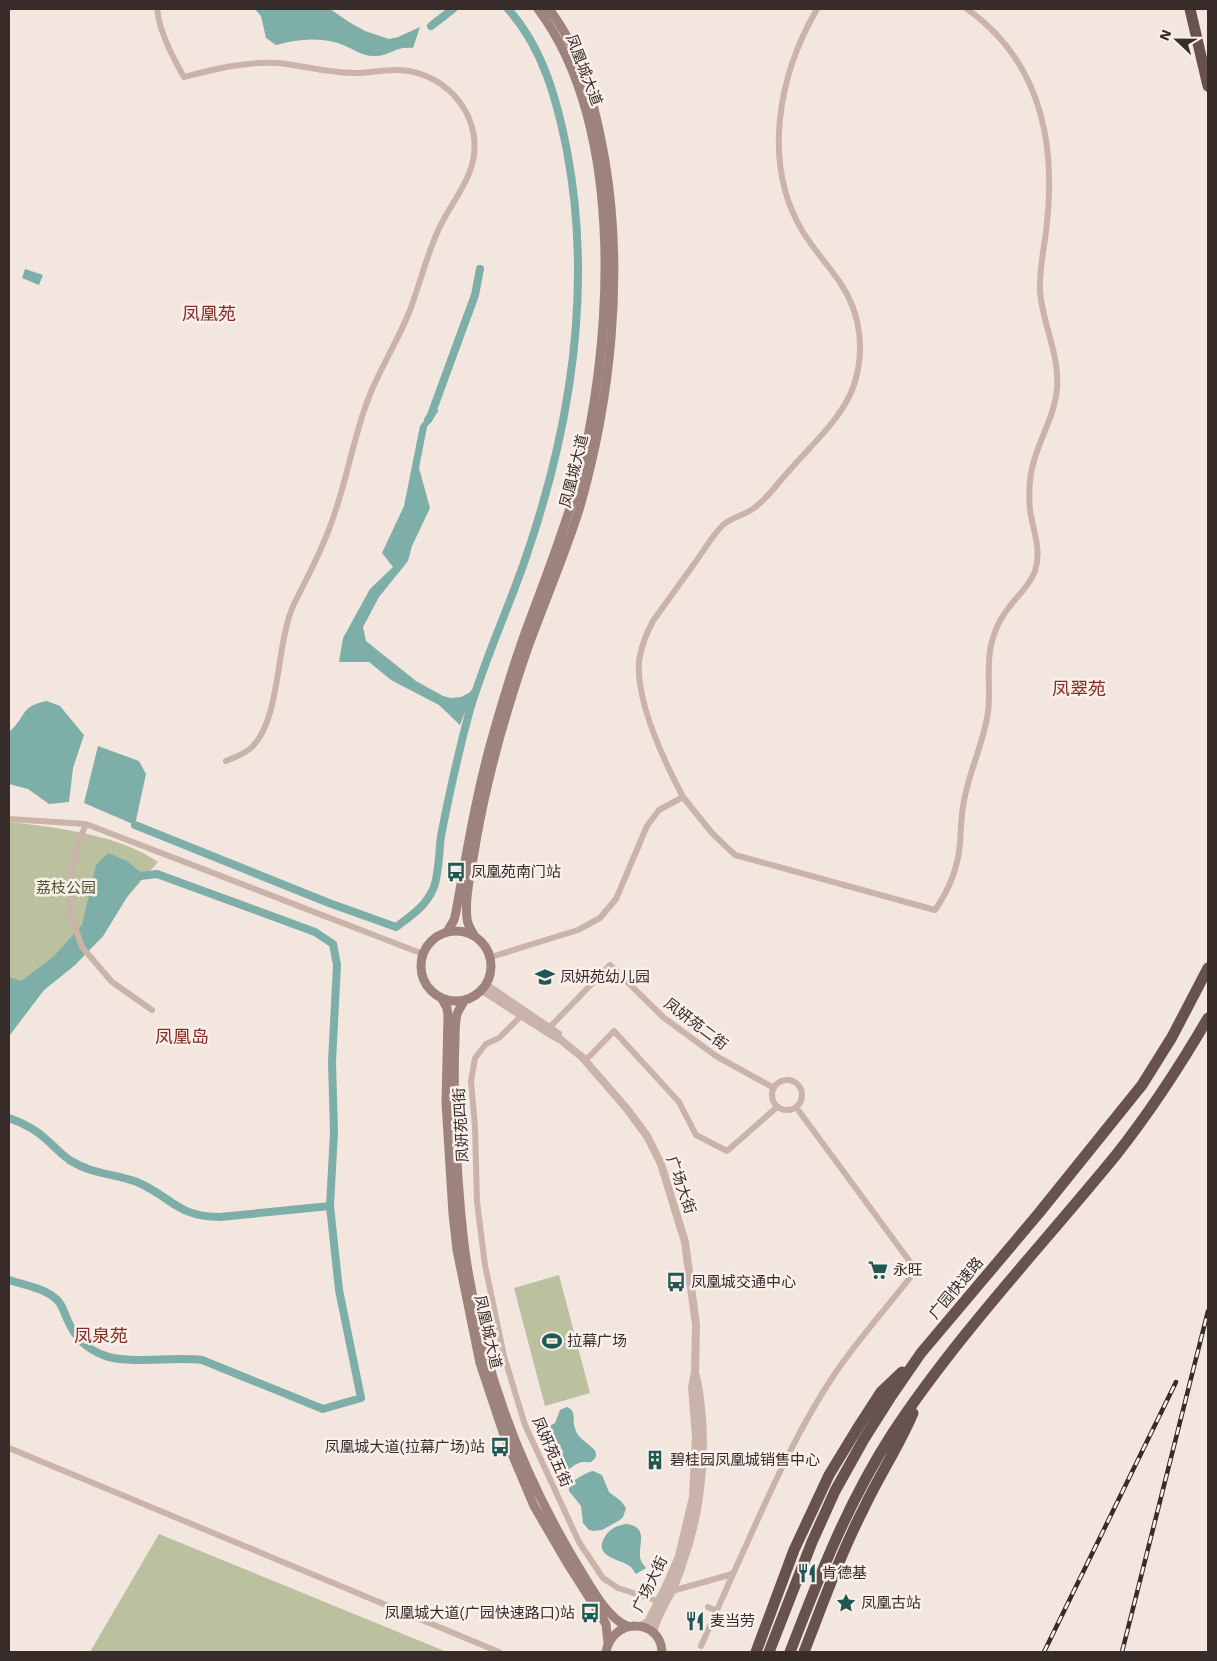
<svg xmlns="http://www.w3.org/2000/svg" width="1217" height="1661" viewBox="0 0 1217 1661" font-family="'Work Sans','Noto Sans SC',sans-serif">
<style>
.green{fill:#bbc19f}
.water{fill:#7eaea8}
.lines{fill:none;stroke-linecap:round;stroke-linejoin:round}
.canal{stroke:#7eaea8;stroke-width:8}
.minor{stroke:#cab4aa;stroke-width:6}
.tertiary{stroke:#cab4aa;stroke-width:8}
.secondary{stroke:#9e837c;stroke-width:9}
.trunk{stroke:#68524e;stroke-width:11}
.rail-casing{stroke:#382c2a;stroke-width:4.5}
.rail{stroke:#f9f0eb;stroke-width:2.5;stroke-dasharray:8;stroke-linecap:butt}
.labels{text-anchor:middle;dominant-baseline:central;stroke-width:5;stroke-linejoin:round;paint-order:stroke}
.street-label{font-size:15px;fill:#382c2a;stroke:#f9f0eb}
.poi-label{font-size:15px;fill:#382c2a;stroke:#f9f0eb;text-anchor:start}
.park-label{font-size:15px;fill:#4d552e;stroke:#f9f0eb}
.quarter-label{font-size:18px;fill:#842c25;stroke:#f9f0eb}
</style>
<rect width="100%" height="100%" fill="#f2e6de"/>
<!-- green -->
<path class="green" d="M 9,822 C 55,827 120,835 158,862 L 127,897 L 103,936 L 75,965 L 44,990 L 9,1036 Z
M 559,1275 L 590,1393 L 545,1406 L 514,1288 Z
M 159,1534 L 447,1652 L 90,1652 Z"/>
<!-- water -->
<path class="water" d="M 255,9 L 330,9 L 349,22 L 365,31 L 389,39 L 398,37 L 420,27 L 413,48 C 395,46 390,56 375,56 C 362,57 351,47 338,43 C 317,37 297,39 276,45 L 266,38 L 261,16 Z
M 25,269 L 43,275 L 39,285 L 22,278 Z
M 439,410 L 427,427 L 419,468 L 430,508 L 412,546 L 408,561 L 379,597 L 363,627 L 366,641 L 416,681 L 443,696 L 451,698 L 461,697 L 469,693 L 475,686 L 460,725 L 439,705 L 391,680 L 369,662 L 339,662 L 343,638 L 370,589 L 393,567 L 382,553 L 404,506 L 420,426 L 432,411 Z
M 47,701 L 60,706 L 84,735 L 73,768 L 69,802 L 49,804 L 28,789 L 9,784 L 9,732 C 27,717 19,706 47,701 Z
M 98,746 L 139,761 L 146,774 L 135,825 L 84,803 Z
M 108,853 L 127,861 L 140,872 L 139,882 L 127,897 L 103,936 L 75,965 L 44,990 L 9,1036 L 9,977 L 21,981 L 53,957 L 82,925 L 96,865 Z
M 567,1407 C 577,1411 572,1419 575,1428 C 578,1444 608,1449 591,1462 C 587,1463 583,1461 579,1463 C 569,1466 565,1480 555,1466 L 554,1449 L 543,1440 L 541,1434 L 544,1429 L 555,1423 L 560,1410 Z
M 593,1471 L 602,1475 L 609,1492 L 621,1501 L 626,1508 L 623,1517 L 620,1520 L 602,1530 L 593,1531 L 589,1530 L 583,1523 L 581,1506 L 569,1491 C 569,1487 569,1486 571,1483 C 574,1480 589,1471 593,1471 Z
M 627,1524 C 651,1528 636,1547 641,1561 C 642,1563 644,1565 646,1568 L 636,1574 C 634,1572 633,1569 631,1567 C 623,1559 590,1558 606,1535 C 611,1528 618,1525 627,1524 Z"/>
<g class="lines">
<!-- canal -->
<path class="canal" d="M 431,26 L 453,9
M 428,420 L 431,415 L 475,295 L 480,269
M 135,825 L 329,903 L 396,927 C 411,916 426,906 433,889 C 439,877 439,851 441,836 C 449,795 458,754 469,713 C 484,660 508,610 526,557 C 571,426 593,288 567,151 C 557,100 543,48 508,9
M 9,1118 C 23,1123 37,1130 48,1141 C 56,1148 63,1156 71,1161 C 92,1174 115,1174 137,1182 C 172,1197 177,1217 220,1217 L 330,1206
M 9,1280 C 24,1285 43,1288 55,1298 C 63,1304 64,1313 68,1321 C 75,1337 87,1349 103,1355 C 127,1365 174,1356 202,1360 L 323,1409 L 361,1398 L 339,1290 L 330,1206 L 334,1132 L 332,1062 L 337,965 L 333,944 L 315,932 L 157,874 L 140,876"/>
<!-- minor -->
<path class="minor" d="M 157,9 C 160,33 172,56 184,77 C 215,69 246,61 279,63 C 304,66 329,73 355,73 C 370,73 385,69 400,70 C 450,73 488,122 470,171 C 462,193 446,211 437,233 C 425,260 419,288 408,315 C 397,341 382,366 371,392 C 355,430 349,471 336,509 C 326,542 310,572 295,602 C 275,642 282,717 252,747 C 245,754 235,757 226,761
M 683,797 C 664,761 636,702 639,661 C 641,647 646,634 653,621 C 668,600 684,578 699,557 C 706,547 713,535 722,526 C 731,517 744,516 754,508 C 767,499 777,484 788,472 C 810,446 843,418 854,385 C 865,351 861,314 841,284 C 829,266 814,250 803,232 C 761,163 779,74 817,9
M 9,819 L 86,824 L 423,954
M 86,824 L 79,841 L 70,876 L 70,913 L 82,947 L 112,982 L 152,1010
M 491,957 L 578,930 L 600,918 L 616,899 L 647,826 L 659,810 L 683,797 L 712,833 L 735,855 L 935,910 C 949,890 958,868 960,843 C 961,827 961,812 965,796 C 971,767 984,741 988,712 C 991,690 986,667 991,645 C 994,633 999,620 1007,610 C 1016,597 1029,587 1035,571 C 1042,550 1033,531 1030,510 C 1029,500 1029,491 1030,481 C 1033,448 1054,421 1057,389 C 1060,354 1042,324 1040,290 C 1039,268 1045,245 1047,223 C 1056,139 1039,60 967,9
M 525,1012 L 499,1038 L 486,1044 L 475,1058 L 471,1081 L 475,1127 L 477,1202 L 485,1265 L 504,1356 L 525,1425 L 579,1542 L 603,1578 L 618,1588 L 661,1602
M 549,1028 L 610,965 L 663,1017 L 716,1056 L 774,1088
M 585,1061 L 614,1031 L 679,1102 L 696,1135 L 727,1151 L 777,1107
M772 1095a15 15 0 1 1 30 0a15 15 0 1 1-30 0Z
M 9,1448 L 499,1652
M 672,1591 L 729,1575 L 734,1572 C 765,1504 794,1434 836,1372 C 860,1337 890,1304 916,1270 L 796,1107
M 708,1607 L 717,1611
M 701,1646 L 734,1572"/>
<!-- tertiary -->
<path class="tertiary" d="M 486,985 L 558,1034
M 482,990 L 547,1032 L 561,1040 L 582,1057 L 627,1109 L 647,1136 L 661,1164 L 685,1242 L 696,1325 L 695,1372 L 692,1387 L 696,1437 L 693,1497 L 679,1556 L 666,1586 L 648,1622 L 640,1626
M 653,1633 C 656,1618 665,1604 672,1591 C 676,1582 680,1572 683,1562 C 703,1507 709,1434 696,1376"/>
<!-- secondary -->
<path class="secondary" d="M421 966a35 35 0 1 1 70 0a35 35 0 1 1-70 0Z
M 447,932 L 454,920 L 456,912 C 467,851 477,789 495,728 C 505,694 515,659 528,625 C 545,579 563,534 576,488 C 613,351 628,128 538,9
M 474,935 C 471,930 467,924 467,918 C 464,898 473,862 476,841 C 487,778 506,711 527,650 C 544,603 564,557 579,510 C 611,400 624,274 605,161 C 596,109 582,52 549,9
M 442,999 L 447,1008 L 448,1016 L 446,1103 L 453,1214 L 457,1250 L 480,1363 L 504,1435 L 534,1506 L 566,1561 L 606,1624 L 608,1643
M 464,1001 C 462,1005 459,1009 457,1014 C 455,1022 455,1032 455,1040 C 454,1064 454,1088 455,1112 C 456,1156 459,1200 464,1244 C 479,1359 518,1467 578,1566 C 590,1585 606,1617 627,1626
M 606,1652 C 612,1617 661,1618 662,1652"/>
<!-- trunk -->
<path class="trunk" d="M 1190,9 L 1208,86
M 756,1652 L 794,1550 L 829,1475 L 857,1429 L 881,1392 L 902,1372
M 769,1652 L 812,1542 L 835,1491 L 864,1439 L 890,1398 L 921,1353 L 1039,1213 L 1142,1085 L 1172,1037 L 1208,968
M 790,1652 C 819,1577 848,1502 892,1434 C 958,1334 1041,1247 1116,1155 C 1150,1112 1180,1066 1208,1018
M 804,1652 C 823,1603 840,1555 864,1508 C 879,1476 899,1446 913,1413"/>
<defs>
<path id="rail" d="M 1044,1652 L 1176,1382
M 1122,1652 L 1208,1311"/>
</defs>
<!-- rail casing -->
<use href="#rail" class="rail-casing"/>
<!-- rail -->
<use href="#rail" class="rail"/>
</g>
<!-- icons -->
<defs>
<symbol id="bus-bare" viewBox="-9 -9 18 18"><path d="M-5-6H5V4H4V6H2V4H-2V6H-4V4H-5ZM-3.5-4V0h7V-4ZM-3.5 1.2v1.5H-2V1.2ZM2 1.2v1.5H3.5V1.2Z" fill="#205853" stroke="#f9f0eb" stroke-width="2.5" paint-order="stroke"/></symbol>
<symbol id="school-bare" viewBox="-9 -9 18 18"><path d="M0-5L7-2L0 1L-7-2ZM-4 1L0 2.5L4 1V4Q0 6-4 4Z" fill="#205853" stroke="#f9f0eb" stroke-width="2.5" paint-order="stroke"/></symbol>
<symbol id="supermarket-bare" viewBox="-9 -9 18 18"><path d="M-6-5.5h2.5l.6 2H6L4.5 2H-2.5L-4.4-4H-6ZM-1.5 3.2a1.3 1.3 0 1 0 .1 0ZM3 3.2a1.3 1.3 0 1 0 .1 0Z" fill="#205853" stroke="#f9f0eb" stroke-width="2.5" paint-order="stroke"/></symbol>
<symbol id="stadium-bare" viewBox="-9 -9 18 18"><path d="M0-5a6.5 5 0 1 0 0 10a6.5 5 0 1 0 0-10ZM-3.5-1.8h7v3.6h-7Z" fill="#205853" stroke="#f9f0eb" stroke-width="2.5" paint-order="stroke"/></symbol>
<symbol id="building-bare" viewBox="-9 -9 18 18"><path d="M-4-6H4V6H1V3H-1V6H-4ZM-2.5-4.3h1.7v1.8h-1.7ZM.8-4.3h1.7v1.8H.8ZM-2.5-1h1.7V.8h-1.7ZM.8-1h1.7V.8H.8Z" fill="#205853" stroke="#f9f0eb" stroke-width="2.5" paint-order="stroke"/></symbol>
<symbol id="restaurant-bare" viewBox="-9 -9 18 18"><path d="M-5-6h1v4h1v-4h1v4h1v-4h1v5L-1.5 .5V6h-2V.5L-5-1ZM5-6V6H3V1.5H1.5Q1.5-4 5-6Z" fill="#205853" stroke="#f9f0eb" stroke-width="2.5" paint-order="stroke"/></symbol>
<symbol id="sight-bare" viewBox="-9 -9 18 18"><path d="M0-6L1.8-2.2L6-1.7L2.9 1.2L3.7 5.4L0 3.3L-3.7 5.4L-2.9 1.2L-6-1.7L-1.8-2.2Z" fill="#205853" stroke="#f9f0eb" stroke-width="2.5" paint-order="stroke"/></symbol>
</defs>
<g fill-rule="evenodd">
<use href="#bus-bare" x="442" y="858" width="28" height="28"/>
<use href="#school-bare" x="531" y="963" width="28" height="28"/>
<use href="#supermarket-bare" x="864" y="1256" width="28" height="28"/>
<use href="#bus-bare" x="662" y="1268" width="28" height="28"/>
<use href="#stadium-bare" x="538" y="1327" width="28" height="28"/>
<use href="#bus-bare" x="486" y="1433" width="28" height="28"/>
<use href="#building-bare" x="641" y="1446" width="28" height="28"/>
<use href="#restaurant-bare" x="793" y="1559" width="28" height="28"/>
<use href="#sight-bare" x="832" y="1589" width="28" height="28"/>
<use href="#bus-bare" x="576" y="1599" width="28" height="28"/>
<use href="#restaurant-bare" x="681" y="1607" width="28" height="28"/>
</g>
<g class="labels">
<!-- street labels -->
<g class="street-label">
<text transform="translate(584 70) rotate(69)">凤凰城大道</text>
<text transform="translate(574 471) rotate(-76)">凤凰城大道</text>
<text transform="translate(696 1024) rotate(37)">凤妍苑二街</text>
<text transform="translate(461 1125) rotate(-93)">凤妍苑四街</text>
<text transform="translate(681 1185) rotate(71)">广场大街</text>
<text transform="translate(956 1288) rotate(-50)">广园快速路</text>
<text transform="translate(488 1332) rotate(77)">凤凰城大道</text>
<text transform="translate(552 1452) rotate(66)">凤妍苑五街</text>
<text transform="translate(650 1584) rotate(-64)">广场大街</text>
</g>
<!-- poi labels -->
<g class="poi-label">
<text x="471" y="872">凤凰苑南门站</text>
<text x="560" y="977">凤妍苑幼儿园</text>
<text x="893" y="1270">永旺</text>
<text x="691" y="1282">凤凰城交通中心</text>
<text x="567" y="1341">拉幕广场</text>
<text x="485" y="1447" text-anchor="end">凤凰城大道(拉幕广场)站</text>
<text x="670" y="1460">碧桂园凤凰城销售中心</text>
<text x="822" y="1573">肯德基</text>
<text x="861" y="1603">凤凰古站</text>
<text x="575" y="1613" text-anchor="end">凤凰城大道(广园快速路口)站</text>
<text x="710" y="1621">麦当劳</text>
</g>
<!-- park labels -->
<g class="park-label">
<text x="66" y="888">荔枝公园</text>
</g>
<!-- quarter labels -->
<g class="quarter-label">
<text x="209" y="313">凤凰苑</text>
<text x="1079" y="688">凤翠苑</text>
<text x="182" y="1036">凤凰岛</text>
<text x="101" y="1335">凤泉苑</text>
</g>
</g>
<!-- border -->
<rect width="1217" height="1661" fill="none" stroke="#382c2a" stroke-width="20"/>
<!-- north arrow -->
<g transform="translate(1177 40) rotate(292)" stroke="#f9f0eb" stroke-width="4" paint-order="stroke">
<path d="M0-4L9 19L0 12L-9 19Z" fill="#382c2a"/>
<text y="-8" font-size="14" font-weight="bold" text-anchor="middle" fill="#382c2a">N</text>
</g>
</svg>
